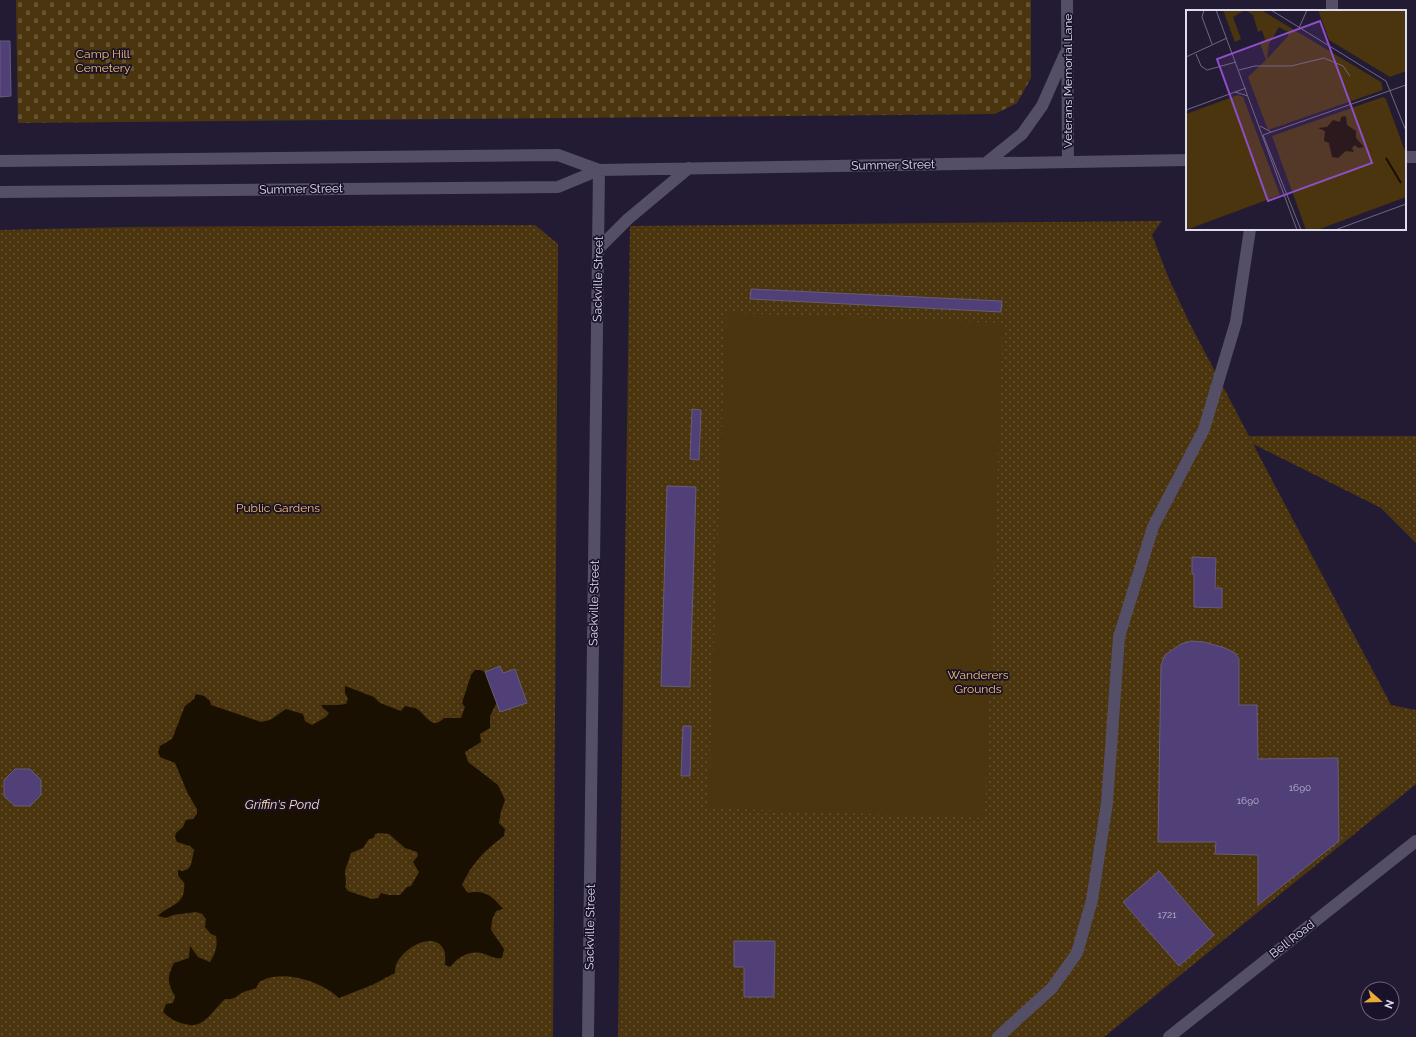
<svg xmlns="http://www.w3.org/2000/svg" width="1416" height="1037" viewBox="0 0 1416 1037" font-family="Raleway,sans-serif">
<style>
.grass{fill:url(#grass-dots)}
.cemetery{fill:url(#cemetery-stones)}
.garden{fill:#4b350e}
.water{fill:#1a1001;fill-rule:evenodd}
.building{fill:#514077;stroke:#645d7a}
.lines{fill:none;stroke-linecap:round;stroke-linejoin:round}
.service{stroke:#544e66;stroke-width:12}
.minor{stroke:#544e66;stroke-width:12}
.tertiary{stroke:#544e66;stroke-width:12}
.labels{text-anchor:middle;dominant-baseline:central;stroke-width:3.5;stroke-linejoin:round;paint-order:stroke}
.number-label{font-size:10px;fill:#bcb5d0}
.park-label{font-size:12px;fill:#f5c16b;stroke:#19122a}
.street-label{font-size:12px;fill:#e0dced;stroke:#19122a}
.water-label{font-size:13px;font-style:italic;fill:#fcddac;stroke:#19122a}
.inset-river{fill:none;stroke:#1a1001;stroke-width:2}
.inset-road{fill:none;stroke:#6f687e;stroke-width:1}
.view{fill:#8f4fc8;fill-opacity:0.15;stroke:#8f4fc8;stroke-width:2}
.inset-edge{fill:none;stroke:#e0dced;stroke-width:2}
</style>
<defs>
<pattern id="grass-dots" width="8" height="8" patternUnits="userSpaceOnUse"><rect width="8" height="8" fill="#4b350e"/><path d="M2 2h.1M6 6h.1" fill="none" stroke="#655231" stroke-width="1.8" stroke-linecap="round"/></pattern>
<pattern id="cemetery-stones" width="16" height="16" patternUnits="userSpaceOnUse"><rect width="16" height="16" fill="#4b350e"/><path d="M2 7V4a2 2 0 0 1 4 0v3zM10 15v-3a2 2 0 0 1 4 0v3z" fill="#655231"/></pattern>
</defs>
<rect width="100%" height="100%" fill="#231b34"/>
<!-- grass -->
<path class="grass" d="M 1162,221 L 1152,235 L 1169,279 L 1189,322 L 1249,436 L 1416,436 L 1416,543 L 1381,508 L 1253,444 L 1391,705 L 1416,710 L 1416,784 L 1104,1037 L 618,1037 L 630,226 Z
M 535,225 L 558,244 L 553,1037 L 0,1037 L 0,230 L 128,227 Z"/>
<!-- cemetery -->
<path class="cemetery" d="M 16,0 L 1031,0 L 1031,78 L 1017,103 L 995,114 L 18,123 Z"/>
<!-- garden -->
<path class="garden" d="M 726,313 L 1003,323 L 985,818 L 708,808 Z"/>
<!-- water -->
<path class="water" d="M 475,670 L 480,670 L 487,673 L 498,700 L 490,716 L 490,728 L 480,734 L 481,742 L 465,752 L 468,762 L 498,785 L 505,800 L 501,811 L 499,823 L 505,829 L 504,836 C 486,849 471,864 462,885 L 468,893 C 485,889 493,897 503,909 L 496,911 L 492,920 L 491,930 L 504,949 L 502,958 C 493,959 492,956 484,954 C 470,949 458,957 450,967 L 445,965 C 445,960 446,954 444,950 C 435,931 408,946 400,958 C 396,963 395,967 395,973 L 372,985 L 339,998 C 322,982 284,969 261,981 C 258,982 258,986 256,988 C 253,990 247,990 244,992 C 235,996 236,1000 225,999 C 216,1007 206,1024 194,1025 C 191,1026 187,1024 185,1024 C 175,1022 169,1018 163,1012 L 166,1004 L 173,1003 L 175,996 C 167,983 167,976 174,963 L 189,958 L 190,946 L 198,957 L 210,962 C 215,953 218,947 216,936 L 211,934 L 205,927 L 206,919 L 202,914 L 196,912 L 173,915 L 166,918 L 158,916 C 167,906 184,905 184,889 C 184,887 185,885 184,883 C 183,880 179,878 178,875 L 178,870 L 183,871 L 188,869 L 191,865 L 194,850 L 190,846 L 177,842 L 175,837 L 176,833 L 183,827 L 186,820 L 193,819 L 197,814 L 197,809 L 188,794 L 175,763 L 160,757 L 158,752 L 160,746 L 172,739 L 185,706 L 194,699 L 196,694 L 204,696 L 210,701 L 211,705 L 261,722 L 270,720 L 286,709 L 303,714 L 305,721 L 312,725 L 326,717 L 329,713 L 323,708 L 321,705 L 338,705 L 346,704 L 348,699 L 345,693 L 345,686 L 374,697 L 380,703 L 401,711 L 405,706 C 408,707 412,707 415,708 C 425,712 431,732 444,718 L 461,718 L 465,707 L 462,703 L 471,675 ZM 380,833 L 389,834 L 405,848 L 417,852 L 418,856 L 413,862 L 419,872 L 411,886 L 407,887 L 400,895 L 388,895 L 381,893 L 378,898 L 372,899 L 348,891 L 345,887 L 346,883 L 345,871 L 351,853 L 363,848 L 369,839 L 374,838 L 375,834 Z"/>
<!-- building -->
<path class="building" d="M 0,41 L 10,41 L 11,96 L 0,97 Z
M 751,289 L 1002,301 L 1001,312 L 750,299 Z
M 692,409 L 701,410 L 699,460 L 690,459 Z
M 667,486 L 696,487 L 690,687 L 661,686 Z
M 1192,557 L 1216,558 L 1215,588 L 1222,588 L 1222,608 L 1194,607 L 1194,574 L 1192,574 Z
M 1191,641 L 1204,642 L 1225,648 L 1235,653 L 1239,659 L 1239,705 L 1257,705 L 1258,759 L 1338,758 L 1339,841 L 1258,905 L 1258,855 L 1215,854 L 1216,842 L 1158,842 L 1161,665 L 1165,655 L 1181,644 Z
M 500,666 L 503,673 L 515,669 L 527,703 L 500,712 L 485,672 Z
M 683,726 L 691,726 L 690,776 L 681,776 Z
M 15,769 L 30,769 L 41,780 L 41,795 L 30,806 L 15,806 L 4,796 L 4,780 Z
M 1159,871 L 1214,935 L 1179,966 L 1123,902 Z
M 734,941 L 775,941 L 774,997 L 744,997 L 744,967 L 734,967 Z"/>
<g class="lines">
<!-- service -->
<path class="service" d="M 1332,11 L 1332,0
M 998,1037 L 1052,988 L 1077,953 L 1092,900 L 1107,803 L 1119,637 L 1153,527 L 1204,429 L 1236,322 L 1250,229"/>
<!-- minor -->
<path class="minor" d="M 0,161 L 558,155 L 599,170
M 0,192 L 558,187 L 599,170"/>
<!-- tertiary -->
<path class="tertiary" d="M 1067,0 L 1068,162
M 1405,157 L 1416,157
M 986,163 L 1022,134 L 1042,106 L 1065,54
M 598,249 L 628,219 L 689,168
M 588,1037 L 599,170 L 1187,160
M 1169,1037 L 1416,841"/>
</g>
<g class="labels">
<!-- number labels -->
<g class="number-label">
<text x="1300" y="787">1690</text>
<text x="1248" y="800">1690</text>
<text x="1167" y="914">1721</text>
</g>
<!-- park labels -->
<g class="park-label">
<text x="103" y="54">Camp Hill<tspan x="103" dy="14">Cemetery</tspan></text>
<text x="278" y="508">Public Gardens</text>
<text x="978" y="675">Wanderers<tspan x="978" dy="14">Grounds</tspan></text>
</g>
<!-- street labels -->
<g class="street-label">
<text transform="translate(1068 81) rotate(-90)">Veterans Memorial Lane</text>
<text transform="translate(893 165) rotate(-1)">Summer Street</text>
<text transform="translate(301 189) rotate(-1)">Summer Street</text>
<text transform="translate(598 279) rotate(-89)">Sackville Street</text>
<text transform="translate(594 603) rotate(-89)">Sackville Street</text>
<text transform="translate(590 927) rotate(-89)">Sackville Street</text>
<text transform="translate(1292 939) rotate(-38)">Bell Road</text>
</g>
<!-- water labels -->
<g class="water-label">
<text x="282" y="804">Griffin's Pond</text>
</g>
</g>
<!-- overview -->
<g transform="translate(1186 10)">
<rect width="220" height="220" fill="#231b34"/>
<path d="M 37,0 L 59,0 L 47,7 L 55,29 L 49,32 ZM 59,0 L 75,0 L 195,72 L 197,80 L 82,120 L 62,67 L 80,50 L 74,33 L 79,32 L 79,29 L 76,20 L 72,22 L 67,5 ZM 93,17 L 102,22 L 102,26 L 81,49 L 83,34 ZM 132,0 L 220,0 L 220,61 L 204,67 L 143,30 ZM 197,87 L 200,89 L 220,144 L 220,187 L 131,220 L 120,220 L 86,126 Z" fill="#4b350e" fill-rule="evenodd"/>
<path d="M 52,85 L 57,87 L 94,185 L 0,220 L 0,104 Z" fill="#4b350e"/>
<path d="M 128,63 L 137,91 L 87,107 L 78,79 Z" fill="#4b350e"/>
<path d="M 160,106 L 161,115 L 170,121 L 170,128 L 178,137 L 172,138 L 169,135 L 166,138 L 168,142 L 160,141 L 152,148 L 146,147 L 143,133 L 138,131 L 139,121 L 132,118 L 141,117 L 147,110 L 154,112 L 155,107 Z" fill="#1a1001"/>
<path class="inset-river" d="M 200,148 L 215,173"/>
<path class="inset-road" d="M 18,0 L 16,7 L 26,34M 30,0 L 111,220M 85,0 L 200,71 L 220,121M 113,18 L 121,0M 10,44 L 15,56 L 21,60 L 50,52M 0,47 L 41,28M 53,60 L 69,56 L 105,56 L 138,48 L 157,56 L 164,66M 49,82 L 62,86M 0,100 L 60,78M 74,116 L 85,122M 77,125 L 220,75M 77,125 L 115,220M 149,220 L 220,194"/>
<path class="view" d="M 134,11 L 186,153 L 82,191 L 31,49 Z"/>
<rect width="220" height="220" class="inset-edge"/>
</g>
<!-- north arrow -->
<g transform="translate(1380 1001) rotate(110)"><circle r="19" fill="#19122a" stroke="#696378"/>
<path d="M0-3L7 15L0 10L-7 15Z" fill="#e9ab38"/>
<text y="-6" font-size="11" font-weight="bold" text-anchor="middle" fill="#e0dced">N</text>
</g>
</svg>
